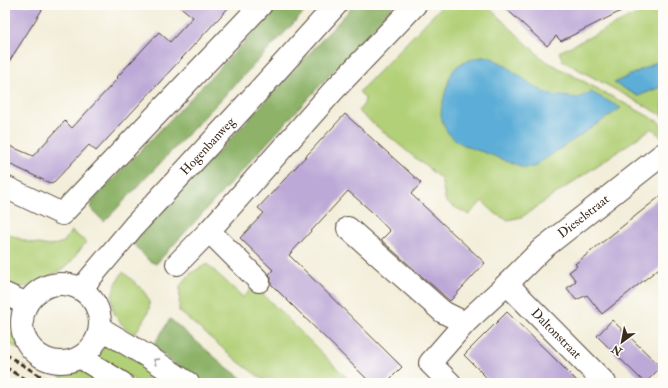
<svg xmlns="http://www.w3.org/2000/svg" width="668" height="388" viewBox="0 0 668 388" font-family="'IM FELL Double Pica',serif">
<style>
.green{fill:#b2d077;stroke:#767d4a}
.forest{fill:#8db268;stroke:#646e43}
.water{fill:#5cadd7;stroke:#4c6c7a}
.building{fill:#bda9d7}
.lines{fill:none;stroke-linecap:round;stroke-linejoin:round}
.minor-casing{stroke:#57473a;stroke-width:24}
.major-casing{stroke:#57473a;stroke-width:24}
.minor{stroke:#fff;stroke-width:22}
.major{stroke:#fff;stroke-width:22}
.rail{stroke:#3b2a1e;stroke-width:3;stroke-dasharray:6 3;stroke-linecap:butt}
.oneway{stroke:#a79f9a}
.labels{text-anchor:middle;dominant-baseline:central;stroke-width:4;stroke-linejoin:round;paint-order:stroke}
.street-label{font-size:13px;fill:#3b2a1e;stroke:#fdfcf7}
</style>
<rect width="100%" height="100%" fill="#fdfcf7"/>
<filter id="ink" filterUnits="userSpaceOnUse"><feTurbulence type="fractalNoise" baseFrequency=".025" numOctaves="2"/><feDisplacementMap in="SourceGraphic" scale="8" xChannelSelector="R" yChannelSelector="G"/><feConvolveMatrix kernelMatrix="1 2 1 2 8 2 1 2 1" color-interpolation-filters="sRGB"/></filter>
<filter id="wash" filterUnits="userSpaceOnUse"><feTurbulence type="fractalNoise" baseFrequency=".012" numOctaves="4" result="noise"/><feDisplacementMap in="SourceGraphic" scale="16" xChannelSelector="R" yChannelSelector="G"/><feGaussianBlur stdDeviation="0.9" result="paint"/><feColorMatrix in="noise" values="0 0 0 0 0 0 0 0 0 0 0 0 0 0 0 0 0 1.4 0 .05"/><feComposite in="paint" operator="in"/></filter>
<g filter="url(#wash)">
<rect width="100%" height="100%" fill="#f3eeda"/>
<!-- green -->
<path class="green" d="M 443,5 L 486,5 L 544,60 L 659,122 L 663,126 L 663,139 L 652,128 L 522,217 L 507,220 L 496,214 L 482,201 L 469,215 L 446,202 L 441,179 L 358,111 L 364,104 L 365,98 L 359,92 Z
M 655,5 L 663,5 L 663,59 L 615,83 L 638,96 L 663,86 L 663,117 L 658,113 L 563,61 L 559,52 Z
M 71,231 L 86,242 L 70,263 L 61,270 L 29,287 L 5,287 L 5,233 L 28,242 L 49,246 L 64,242 Z
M 207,264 L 243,297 L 255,286 L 352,383 L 268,383 L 240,363 L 179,311 L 180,286 L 191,273 Z
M 123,272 C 134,282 155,296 148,312 C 144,320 139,327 135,334 C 108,319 106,296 123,272 Z
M 5,328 L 16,338 L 25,353 L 5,341 Z
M 107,342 L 172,383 L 139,383 L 97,357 Z
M 78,368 L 111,383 L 70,383 L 50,369 L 58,371 Z"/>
<!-- forest -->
<path class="forest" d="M 280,5 L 311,5 L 104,222 L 91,209 L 93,200 Z
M 354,5 L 394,5 L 156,264 L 149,261 L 133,243 L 222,148 Z
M 170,319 L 224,365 L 248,383 L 200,383 L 178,367 L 153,346 Z"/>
<!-- water -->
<path class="water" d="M 481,57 L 490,57 L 503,64 L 535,87 L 551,95 L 578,98 L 591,92 L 621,108 L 533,167 L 523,167 C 510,162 497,157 483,152 C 473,149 461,145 453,138 C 446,132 442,123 441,114 C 441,106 445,94 447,87 C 453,64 460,62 481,57 Z
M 663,59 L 663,86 L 638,96 L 614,83 Z"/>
<g id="blocks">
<!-- building -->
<path class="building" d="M 5,5 L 45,5 L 5,68 Z
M 178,5 L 231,5 L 96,151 L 89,145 L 52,184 L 5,162 L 5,144 L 33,156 L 65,121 L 72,128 L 118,78 L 117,77 L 159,32 L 170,42 L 193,17 Z
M 502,5 L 633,5 L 561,41 L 556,36 L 547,46 Z
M 345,114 L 421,183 L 411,194 L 485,263 L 450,301 L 381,240 L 390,231 L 371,211 L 348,191 L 289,255 L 402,367 L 386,383 L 371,383 L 292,305 L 271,284 L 271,278 L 269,274 L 273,270 L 240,238 L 264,213 L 258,208 Z
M 663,194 L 663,265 L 602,314 L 587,295 L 576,300 L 567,288 L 576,281 L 569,272 L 577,266 L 575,264 Z
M 507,312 L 553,357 L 579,383 L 492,383 L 464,355 Z
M 612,320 L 661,367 L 645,383 L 597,336 Z"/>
</g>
</g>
<g filter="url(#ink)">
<use href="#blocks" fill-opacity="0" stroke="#57473a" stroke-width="1"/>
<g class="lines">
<defs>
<g id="minor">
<path d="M 5,187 L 62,214 L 261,5"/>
<path d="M 348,228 L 443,312 L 465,323"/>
<path d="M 209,231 L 259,281"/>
<path d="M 177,264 L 209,231 L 332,92 L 415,5"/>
<path id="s1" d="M 507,284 L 605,383"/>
<path id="s2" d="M 81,289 L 134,226 L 243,108 L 336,5"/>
<path id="s3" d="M 450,383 L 430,363 L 465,323 L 507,284 L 542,249 L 663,154"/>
</g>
<path id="major" d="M22 323a39 39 0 1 1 78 0a39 39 0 1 1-78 0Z
M 5,294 L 27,304
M 100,328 L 147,356 L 188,383
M 80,357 L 122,383"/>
</defs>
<!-- minor casing -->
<use href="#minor" class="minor-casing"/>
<!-- major casing -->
<use href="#major" class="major-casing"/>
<!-- minor -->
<use href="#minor" class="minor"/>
<!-- major -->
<use href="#major" class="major"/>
<!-- rail -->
<path class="rail" d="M 5,354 L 52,383
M 5,367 L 31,383"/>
</g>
<!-- one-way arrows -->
<defs><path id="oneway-chevron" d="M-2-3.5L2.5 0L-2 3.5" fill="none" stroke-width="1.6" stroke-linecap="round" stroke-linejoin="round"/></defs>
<use class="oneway" href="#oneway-chevron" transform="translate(156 361) rotate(-147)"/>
</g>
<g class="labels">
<!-- street labels -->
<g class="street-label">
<text stroke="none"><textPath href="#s2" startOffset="191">Hogenbanweg</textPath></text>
<text stroke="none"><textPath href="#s3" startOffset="241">Dieselstraat</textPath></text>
<text stroke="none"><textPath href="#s1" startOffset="70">Daltonstraat</textPath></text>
</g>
</g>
<!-- margin -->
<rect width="668" height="388" fill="none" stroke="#fdfcf7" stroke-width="20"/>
<!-- north arrow -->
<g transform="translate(622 342) rotate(212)" stroke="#fdfcf7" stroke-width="3" paint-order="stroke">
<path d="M0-3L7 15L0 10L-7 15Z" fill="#3b2a1e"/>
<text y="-6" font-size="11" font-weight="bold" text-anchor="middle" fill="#3b2a1e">N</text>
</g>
</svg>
